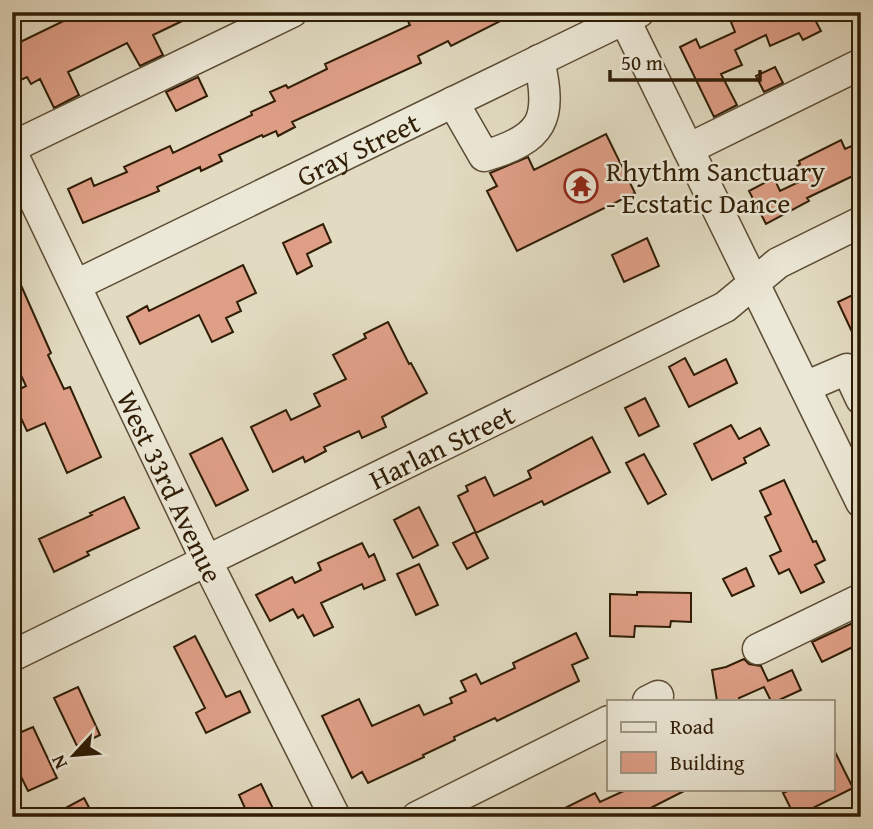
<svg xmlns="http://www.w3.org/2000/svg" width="873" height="829" viewBox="0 0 873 829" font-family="'Gentium Book Plus',serif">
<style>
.building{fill:#df9f87;stroke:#2f1d05;stroke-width:2}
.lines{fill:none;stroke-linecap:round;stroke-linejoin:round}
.minor-casing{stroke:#5c4c34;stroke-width:33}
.minor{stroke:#ece8d7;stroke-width:30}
.labels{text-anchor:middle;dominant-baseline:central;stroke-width:5;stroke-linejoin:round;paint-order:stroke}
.street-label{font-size:28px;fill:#2f1d05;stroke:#ece8d7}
.poi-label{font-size:28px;fill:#2f1d05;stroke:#ece8d7;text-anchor:start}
</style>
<rect width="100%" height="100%" fill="#e2dbc1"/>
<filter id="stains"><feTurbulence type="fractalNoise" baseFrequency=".00286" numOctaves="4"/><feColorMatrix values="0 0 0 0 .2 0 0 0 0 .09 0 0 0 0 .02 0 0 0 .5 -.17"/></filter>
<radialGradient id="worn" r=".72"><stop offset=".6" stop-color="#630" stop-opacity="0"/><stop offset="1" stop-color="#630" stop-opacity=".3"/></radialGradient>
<!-- building -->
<path class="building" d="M 82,12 L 201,12 L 153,35 L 163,55 L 140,66 L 127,43 L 68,72 L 79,95 L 54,108 L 40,79 L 31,84 L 27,77 L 12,84 L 12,46 Z
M 403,12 L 518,12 L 451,46 L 448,41 L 418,56 L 421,63 L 292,122 L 295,127 L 278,136 L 276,131 L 263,137 L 262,135 L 219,155 L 222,161 L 201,171 L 200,167 L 157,187 L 159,191 L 83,223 L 68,189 L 91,178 L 94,186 L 127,172 L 124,167 L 170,146 L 173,153 L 252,115 L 251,112 L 275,101 L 270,92 L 286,85 L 288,88 L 327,69 L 325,64 L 410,25 Z
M 752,12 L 811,12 L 821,31 L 803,40 L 799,33 L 770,46 L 766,35 L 735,50 L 742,65 L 721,74 L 737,105 L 714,117 L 680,47 L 696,39 L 700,48 L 735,32 L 731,22 Z
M 775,67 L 783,83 L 764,92 L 756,76 Z
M 198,77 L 207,96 L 176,111 L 166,92 Z
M 606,134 L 635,193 L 517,251 L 487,191 L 497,186 L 490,173 L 528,157 L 534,170 Z
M 841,140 L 845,149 L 861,142 L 861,172 L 807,198 L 809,201 L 766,224 L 749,191 L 774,178 L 780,191 L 803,180 L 797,166 L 800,164 L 799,161 Z
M 323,224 L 331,242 L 307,254 L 312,266 L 297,274 L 283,243 Z
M 647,238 L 659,266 L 624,282 L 612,255 Z
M 12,265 L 51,353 L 48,355 L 64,389 L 70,387 L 101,457 L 67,473 L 45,423 L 27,431 L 12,399 L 12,393 L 26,386 L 12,356 Z
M 243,265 L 256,293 L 237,302 L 241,311 L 226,318 L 233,332 L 212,342 L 199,315 L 140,344 L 127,317 L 147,306 L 149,311 Z
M 861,291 L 861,351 L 838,302 Z
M 388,322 L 409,364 L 411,363 L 427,393 L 382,417 L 386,427 L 362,438 L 359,431 L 324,447 L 326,451 L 305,462 L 303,457 L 273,472 L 251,427 L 286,410 L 291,420 L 320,406 L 314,394 L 346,379 L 333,355 L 366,338 L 364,334 Z
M 685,358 L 694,375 L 726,359 L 737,383 L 689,407 L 669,367 Z
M 645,398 L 659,426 L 639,436 L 625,408 Z
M 731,425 L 739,439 L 760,428 L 769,445 L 744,458 L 746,463 L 712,480 L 694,444 Z
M 592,437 L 610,472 L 544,505 L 542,501 L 476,533 L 458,496 L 468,491 L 466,486 L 485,477 L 494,496 L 531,478 L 528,471 Z
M 222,438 L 248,490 L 216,506 L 190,454 Z
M 644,454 L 666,494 L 648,504 L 626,463 Z
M 784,480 L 813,542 L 816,541 L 825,560 L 815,565 L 824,582 L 801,593 L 789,569 L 779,574 L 770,556 L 781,551 L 765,517 L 771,514 L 760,491 Z
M 124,497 L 139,528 L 87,552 L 89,555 L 54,572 L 39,539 L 92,515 L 90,513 Z
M 419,507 L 438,545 L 413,558 L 394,520 Z
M 475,532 L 488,558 L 467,569 L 453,543 Z
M 362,543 L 369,557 L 374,554 L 385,580 L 364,589 L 362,584 L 321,603 L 333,627 L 314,636 L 303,615 L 298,618 L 293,609 L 270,621 L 256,595 L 292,577 L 295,583 L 321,570 L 318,563 Z
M 419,564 L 438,605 L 416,615 L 397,574 Z
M 746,568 L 754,586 L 732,596 L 723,579 Z
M 637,592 L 691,593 L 691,622 L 671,621 L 670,627 L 635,626 L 634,637 L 610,636 L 610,594 L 637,595 Z
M 857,621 L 861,629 L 861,643 L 822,662 L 812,642 Z
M 576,633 L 588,658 L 572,665 L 579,681 L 497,721 L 495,718 L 454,737 L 455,740 L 423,755 L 424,757 L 368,783 L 362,772 L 352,778 L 322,716 L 359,699 L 372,726 L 419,705 L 424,715 L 452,703 L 450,698 L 466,691 L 461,681 L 476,674 L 481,684 L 515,668 L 513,663 Z
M 195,636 L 226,697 L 240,691 L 250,712 L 206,733 L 196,713 L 205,708 L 174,647 Z
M 744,659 L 749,664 L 761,666 L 768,681 L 792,670 L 801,690 L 777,701 L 771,701 L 764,687 L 739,698 L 740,701 L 717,701 L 712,670 L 726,667 Z
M 78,687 L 100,735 L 77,746 L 54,698 Z
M 33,727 L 57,778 L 28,791 L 12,758 L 12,736 Z
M 833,748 L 853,788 L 795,817 L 783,793 L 792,789 L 833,789 Z
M 261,784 L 277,817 L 249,817 L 239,795 Z
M 628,789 L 688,789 L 633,817 L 547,817 L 595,793 L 600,802 Z
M 84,798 L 94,817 L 49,817 Z"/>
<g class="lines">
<defs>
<g id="minor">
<path d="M 621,12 L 861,502"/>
<path d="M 453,102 L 484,156 C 543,139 553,120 539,60"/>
<path d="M 12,147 L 292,12"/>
<path d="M 688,149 L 861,64"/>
<path id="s1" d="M 12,153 L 207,562 L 335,817"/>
<path id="s2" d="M 76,285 L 639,12"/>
<path d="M 805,387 L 847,369 L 861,399"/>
<path d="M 758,649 L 861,599"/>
<path id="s3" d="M 12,656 L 725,307 L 778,263 L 861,222"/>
<path d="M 648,701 L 658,696"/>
<path d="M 417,817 L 609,721"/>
</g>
</defs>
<!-- minor casing -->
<use href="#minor" class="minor-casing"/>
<!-- minor -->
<use href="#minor" class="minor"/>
</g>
<!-- icons -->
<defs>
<symbol id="temple-ring" viewBox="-11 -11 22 22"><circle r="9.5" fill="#ece8d7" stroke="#8f2418" stroke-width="1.5"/><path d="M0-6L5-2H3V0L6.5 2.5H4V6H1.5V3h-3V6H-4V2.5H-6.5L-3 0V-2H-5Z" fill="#8f2418"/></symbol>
</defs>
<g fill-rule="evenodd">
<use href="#temple-ring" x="562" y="167" width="38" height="38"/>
</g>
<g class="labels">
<!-- street labels -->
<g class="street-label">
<text stroke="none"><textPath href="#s2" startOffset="313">Gray Street</textPath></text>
<text stroke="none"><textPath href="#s3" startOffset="478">Harlan Street</textPath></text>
<text stroke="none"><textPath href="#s1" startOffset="369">West 33rd Avenue</textPath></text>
</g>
<!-- poi labels -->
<g class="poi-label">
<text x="606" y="170">Rhythm Sanctuary<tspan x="606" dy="32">- Ecstatic Dance</tspan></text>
</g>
</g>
<!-- margin -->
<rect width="873" height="829" fill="none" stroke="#e2dbc1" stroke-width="42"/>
<rect x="14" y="14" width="845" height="801" fill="none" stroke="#2f1d05" stroke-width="3.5"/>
<rect x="21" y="21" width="831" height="787" fill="none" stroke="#2f1d05" stroke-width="2"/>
<!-- legend -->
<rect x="607" y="700" width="228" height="91" fill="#ece8d7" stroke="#a09783" stroke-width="2"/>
<rect x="621" y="722" width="35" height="10" fill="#ece8d7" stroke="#a09783" stroke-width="2"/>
<text x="670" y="734" font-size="21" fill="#2f1d05">Road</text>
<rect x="621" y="752" width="35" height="21" fill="#df9f87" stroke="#a09783" stroke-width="2"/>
<text x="670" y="770" font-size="21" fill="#2f1d05">Building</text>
<!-- north arrow -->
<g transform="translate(74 755) rotate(244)" stroke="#ece8d7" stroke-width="5" paint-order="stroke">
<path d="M0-5L12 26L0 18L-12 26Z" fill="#2f1d05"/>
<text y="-10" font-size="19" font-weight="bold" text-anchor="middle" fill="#2f1d05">N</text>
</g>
<!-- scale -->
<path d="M610 70v10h150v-10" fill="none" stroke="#2f1d05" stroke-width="3.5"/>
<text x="621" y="70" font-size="21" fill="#2f1d05" stroke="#ece8d7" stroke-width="5" paint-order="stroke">50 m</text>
<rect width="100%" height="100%" filter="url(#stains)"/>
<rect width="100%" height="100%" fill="url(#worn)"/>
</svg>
